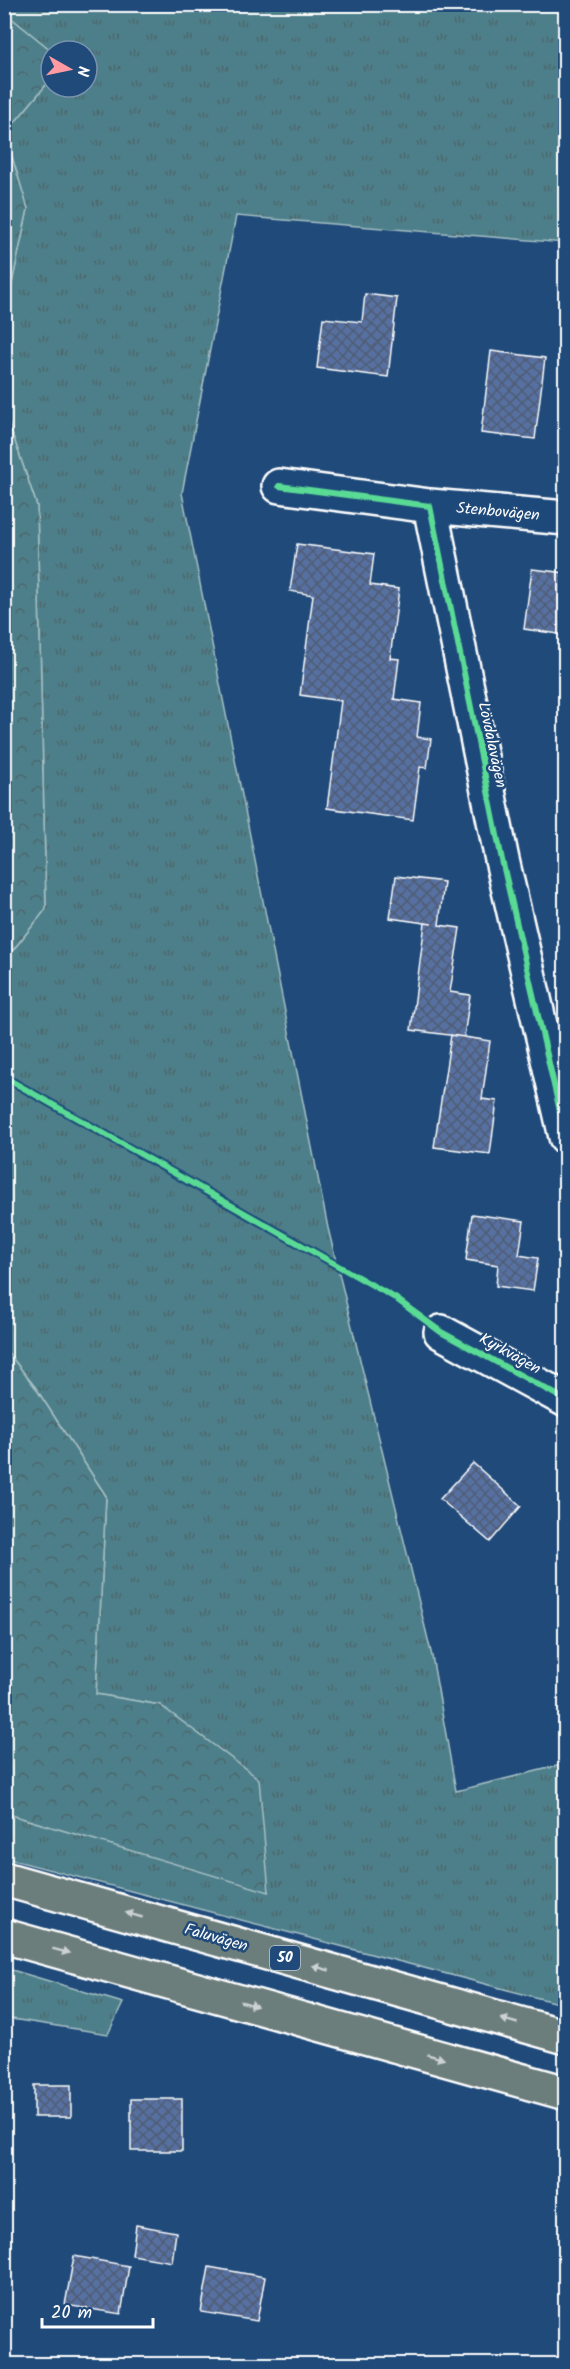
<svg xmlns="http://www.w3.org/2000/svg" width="570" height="2369" viewBox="0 0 570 2369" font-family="Kalam,sans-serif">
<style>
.grass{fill:url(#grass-tufts);stroke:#a6bfc4;stroke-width:1.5}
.forest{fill:url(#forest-crowns);stroke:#a6bfc4;stroke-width:1.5}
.building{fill:url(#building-cross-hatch);stroke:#fff;stroke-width:1.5}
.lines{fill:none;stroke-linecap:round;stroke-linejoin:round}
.minor-casing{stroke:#fff;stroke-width:38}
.highway-casing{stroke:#fff;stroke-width:38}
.minor{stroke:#1f4a7a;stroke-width:33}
.highway{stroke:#6c7e7c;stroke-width:33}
.cycleway-casing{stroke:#1f4a7a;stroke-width:10}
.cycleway{stroke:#5adb95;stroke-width:6}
.oneway{fill:#ccd2d1}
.labels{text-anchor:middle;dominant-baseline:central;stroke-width:5;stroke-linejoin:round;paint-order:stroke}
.shield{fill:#1f4a7a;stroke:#bcc9d7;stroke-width:1.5}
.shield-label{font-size:15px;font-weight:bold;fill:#fff}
.street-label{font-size:16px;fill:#fff;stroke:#1f4a7a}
</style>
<defs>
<pattern id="grass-tufts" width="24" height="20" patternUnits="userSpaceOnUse" patternTransform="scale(1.5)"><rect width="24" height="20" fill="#4d7f8a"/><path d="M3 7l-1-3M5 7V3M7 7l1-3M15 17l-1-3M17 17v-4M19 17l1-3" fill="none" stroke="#4c666b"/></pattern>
<pattern id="forest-crowns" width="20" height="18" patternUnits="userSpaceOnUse" patternTransform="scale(1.5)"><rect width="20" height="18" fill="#4d7f8a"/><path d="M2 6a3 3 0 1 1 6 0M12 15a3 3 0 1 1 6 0" fill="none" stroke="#4c666b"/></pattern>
<pattern id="building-cross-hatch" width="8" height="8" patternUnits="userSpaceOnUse" patternTransform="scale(1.5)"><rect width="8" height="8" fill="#5670a1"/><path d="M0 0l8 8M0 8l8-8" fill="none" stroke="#505c72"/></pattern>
</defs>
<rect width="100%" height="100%" fill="#1f4a7a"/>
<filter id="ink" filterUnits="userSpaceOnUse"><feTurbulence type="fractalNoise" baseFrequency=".0167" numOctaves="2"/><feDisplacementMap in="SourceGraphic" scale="12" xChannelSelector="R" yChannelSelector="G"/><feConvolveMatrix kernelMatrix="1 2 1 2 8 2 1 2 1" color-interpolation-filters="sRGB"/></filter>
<g filter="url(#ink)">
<!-- grass -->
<path class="grass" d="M 5,5 L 565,5 L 565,243 L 236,216 L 182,493 L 328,1228 L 432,1656 L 456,1791 L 565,1764 L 565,2005 L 5,1858 L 4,1813 L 269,1891 L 160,1705 L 96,1694 L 106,1496 L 35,1387 L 5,1349 L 5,960 L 46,909 L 37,506 L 4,410 L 5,357 L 9,297 L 28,209 L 5,134 L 51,79 L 51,87 L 87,87 L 87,51 L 52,51 L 5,13 Z
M 5,1968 L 123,2003 L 108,2034 L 5,2018 L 5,2025 Z"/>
<!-- forest -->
<path class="forest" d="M 5,13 L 52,51 L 51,79 L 5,134 L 28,209 L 9,297 L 5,357 Z
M 4,410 L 37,506 L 46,909 L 5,960 Z
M 5,1349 L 35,1387 L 106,1496 L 96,1694 L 160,1705 L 259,1779 L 269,1892 L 5,1813 Z"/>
<!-- building -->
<path class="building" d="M 365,294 L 397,298 L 388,377 L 317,368 L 323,318 L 362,322 Z
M 491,351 L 545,358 L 535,439 L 481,433 Z
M 297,544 L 374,554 L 370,585 L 399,589 L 390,658 L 399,659 L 394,699 L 421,703 L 417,737 L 431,739 L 427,768 L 420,767 L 413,820 L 327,808 L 341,701 L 300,695 L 313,595 L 290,591 Z
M 532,569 L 566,573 L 566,635 L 524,629 Z
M 396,876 L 444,882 L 439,925 L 460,928 L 450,992 L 470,995 L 464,1037 L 411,1030 L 425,923 L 432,924 L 390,918 Z
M 451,1035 L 490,1041 L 482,1099 L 497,1101 L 490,1154 L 434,1147 Z
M 472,1214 L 524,1221 L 519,1255 L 538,1258 L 533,1291 L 496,1286 L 498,1265 L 466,1260 Z
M 473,1463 L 521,1506 L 490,1542 L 440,1499 Z
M 34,2085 L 71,2085 L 71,2117 L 34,2117 Z
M 131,2099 L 182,2099 L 182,2151 L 131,2151 Z
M 136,2225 L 176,2232 L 172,2262 L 132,2255 Z
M 74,2256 L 129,2266 L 121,2314 L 65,2305 Z
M 209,2267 L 265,2277 L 257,2321 L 201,2312 Z"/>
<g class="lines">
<defs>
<path id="minor" d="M 279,486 L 430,506 L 502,860 L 566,1137
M 430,506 L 566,518
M 441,1332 L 566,1400"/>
<path id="highway" d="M 4,1879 L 566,2037
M 4,1936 L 566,2093"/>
</defs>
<!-- minor casing -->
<use href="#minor" class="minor-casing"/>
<!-- highway casing -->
<use href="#highway" class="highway-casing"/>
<!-- minor -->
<use href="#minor" class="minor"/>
<!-- highway -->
<use href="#highway" class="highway"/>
<defs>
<path id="cycleway" d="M 279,486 L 430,506 L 502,860 L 566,1137
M 4,1077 L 395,1298 L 441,1332 L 566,1400"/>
</defs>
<!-- cycleway casing -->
<use href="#cycleway" class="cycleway-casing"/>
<!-- cycleway -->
<use href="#cycleway" class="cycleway"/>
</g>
<!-- one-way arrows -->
<defs><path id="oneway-solid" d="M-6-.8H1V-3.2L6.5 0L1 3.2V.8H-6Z" transform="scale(1.5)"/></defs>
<g class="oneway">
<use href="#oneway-solid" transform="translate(134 1915) rotate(-164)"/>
<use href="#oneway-solid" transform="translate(61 1951) rotate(15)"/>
<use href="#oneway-solid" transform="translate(321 1968) rotate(-164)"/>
<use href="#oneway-solid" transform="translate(249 2004) rotate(16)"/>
<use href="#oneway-solid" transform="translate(509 2021) rotate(-164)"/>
<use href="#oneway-solid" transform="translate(436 2057) rotate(16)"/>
</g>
</g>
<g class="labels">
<!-- shield labels -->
<rect class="shield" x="270" y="1946" width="30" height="24" rx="4.5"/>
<g class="shield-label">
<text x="285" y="1958">50</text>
</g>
<!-- street labels -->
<g class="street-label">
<text transform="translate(498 512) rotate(5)">Stenbovägen</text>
<text transform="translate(492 745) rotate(78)">Lövdalavägen</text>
<text transform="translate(510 1354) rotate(29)">Kyrkvägen</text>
<text transform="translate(216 1938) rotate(16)">Faluvägen</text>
</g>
</g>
<!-- margin -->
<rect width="570" height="2369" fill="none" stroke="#1f4a7a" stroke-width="24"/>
<rect x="12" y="12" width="546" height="2345" fill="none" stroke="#fff" stroke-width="2" filter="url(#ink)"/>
<!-- north arrow -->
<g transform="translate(69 69) rotate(99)"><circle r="28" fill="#1f4a7a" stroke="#7992af" stroke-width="1.5"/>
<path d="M0-4.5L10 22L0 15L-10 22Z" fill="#ff9aa2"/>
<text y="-9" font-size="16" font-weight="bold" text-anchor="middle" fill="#ffffff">N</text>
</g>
<!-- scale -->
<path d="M42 2318v9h111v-9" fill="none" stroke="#ffffff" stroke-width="3"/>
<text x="51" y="2318" font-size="18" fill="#ffffff" stroke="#1f4a7a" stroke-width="4.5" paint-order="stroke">20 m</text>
</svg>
